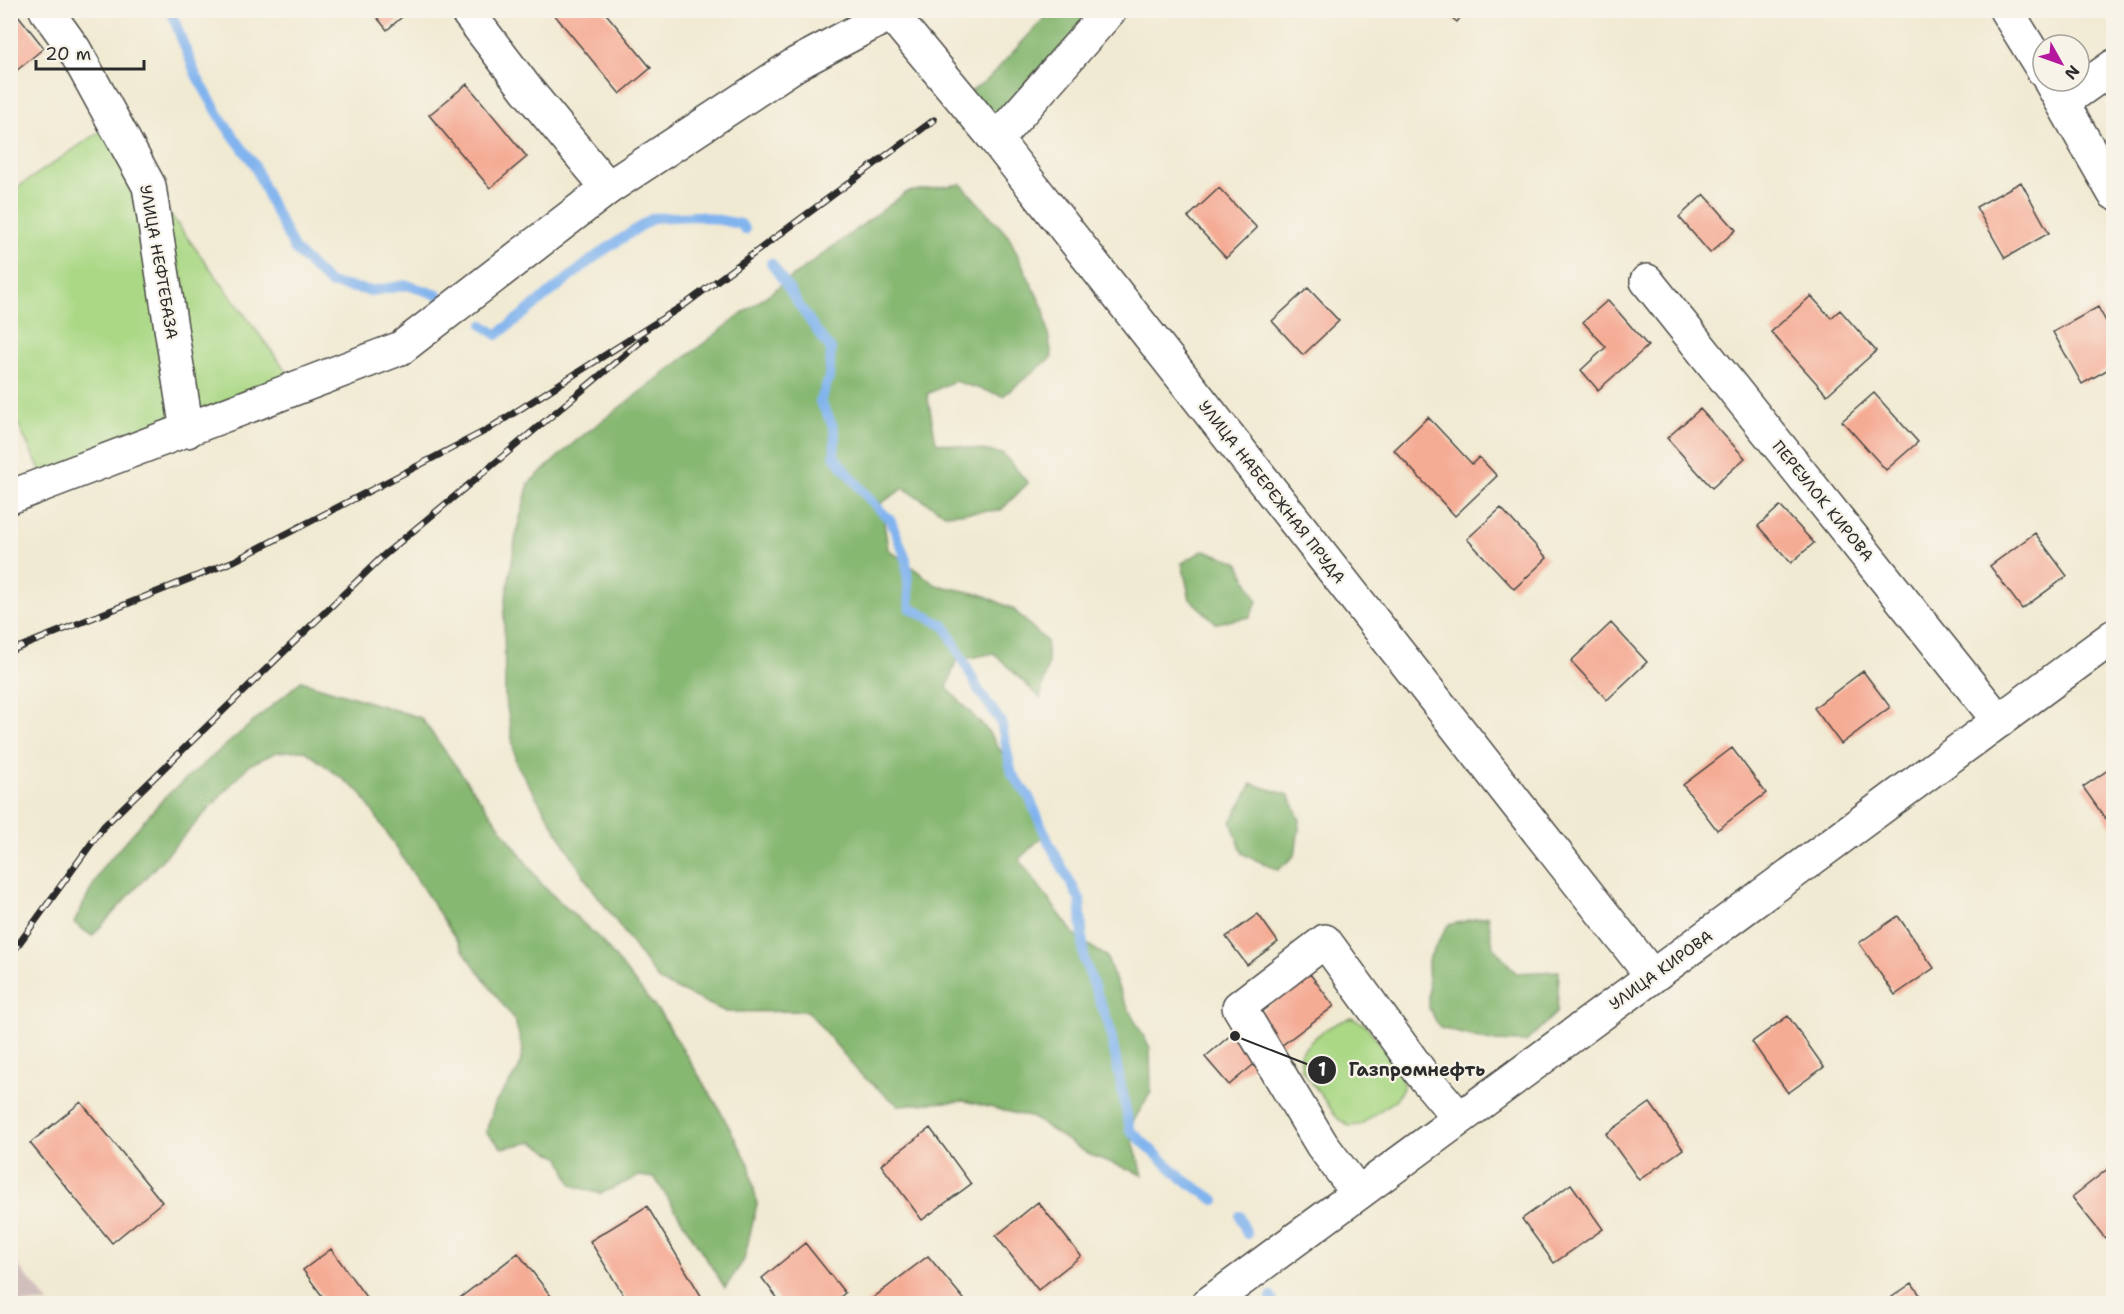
<svg xmlns="http://www.w3.org/2000/svg" width="2124" height="1314" viewBox="0 0 2124 1314" font-family="'Shantell Sans',sans-serif">
<style>
.industrial{fill:#d1bfbd}
.green{fill:#aad885;stroke:#6a8258;stroke-width:1.5}
.forest{fill:#87b872;stroke:#59724e;stroke-width:1.5}
.lines{fill:none;stroke-linecap:round;stroke-linejoin:round}
.stream{stroke:#81b4ee;stroke-width:10}
.building{fill:#f5ac95}
.minor-casing{stroke:#494844;stroke-width:36}
.major-casing{stroke:#494844;stroke-width:36}
.minor{stroke:#fff;stroke-width:33}
.major{stroke:#fff;stroke-width:33}
.rail-casing{stroke:#2b2b2b;stroke-width:7}
.rail{stroke:#f7f3e8;stroke-width:4.5;stroke-dasharray:14;stroke-linecap:butt}
.labels{text-anchor:middle;dominant-baseline:central;stroke-width:4.5;stroke-linejoin:round;paint-order:stroke}
.street-label{font-size:16px;fill:#2b2b2b;stroke:#f7f3e8}
.leader{fill:none;stroke:#2b2b2b;stroke-width:2}
.callout-dot{fill:#2b2b2b;stroke:#f7f3e8;stroke-width:2}
.mark-label{font-size:18px;text-anchor:middle;font-weight:bold;fill:#fff}
.callout-label{font-size:18px;text-anchor:middle;font-weight:bold;fill:#2b2b2b;stroke:#f7f3e8;stroke-width:4.5;stroke-linejoin:round;paint-order:stroke}
</style>
<rect width="100%" height="100%" fill="#f7f3e8"/>
<filter id="ink" filterUnits="userSpaceOnUse"><feTurbulence type="fractalNoise" baseFrequency=".0167" numOctaves="2"/><feDisplacementMap in="SourceGraphic" scale="12" xChannelSelector="R" yChannelSelector="G"/><feConvolveMatrix kernelMatrix="1 2 1 2 8 2 1 2 1" color-interpolation-filters="sRGB"/></filter>
<filter id="wash" filterUnits="userSpaceOnUse"><feTurbulence type="fractalNoise" baseFrequency=".008" numOctaves="4" result="noise"/><feDisplacementMap in="SourceGraphic" scale="24" xChannelSelector="R" yChannelSelector="G"/><feGaussianBlur stdDeviation="1.35" result="paint"/><feColorMatrix in="noise" values="0 0 0 0 0 0 0 0 0 0 0 0 0 0 0 0 0 1.4 0 .05"/><feComposite in="paint" operator="in"/></filter>
<g filter="url(#wash)">
<rect width="100%" height="100%" fill="#f1ead3"/>
<!-- industrial -->
<path class="industrial" d="M 11,1257 L 49,1303 L 11,1303 Z"/>
<!-- green -->
<path class="green" d="M 114,122 L 149,186 L 299,388 L 47,484 L 11,410 L 11,192 Z
M 1352,1018 L 1366,1025 L 1402,1074 L 1403,1088 L 1396,1099 L 1360,1125 L 1349,1126 L 1338,1119 L 1302,1069 L 1300,1054 C 1313,1037 1331,1023 1352,1018 Z"/>
<!-- forest -->
<path class="forest" d="M 1051,11 L 1110,11 L 996,140 L 962,98 L 989,78 Z
M 961,184 L 1009,237 L 1044,310 L 1052,357 L 1003,396 L 954,381 L 927,394 L 936,442 L 1003,454 L 1028,483 L 1001,510 L 945,514 L 904,488 L 881,503 L 888,549 L 936,585 L 983,595 L 1013,609 L 1046,641 L 1048,663 L 1040,698 L 994,653 L 956,661 L 947,688 L 987,730 L 1025,788 L 1043,836 L 1019,859 L 1077,938 L 1106,956 L 1122,997 L 1150,1048 L 1151,1092 L 1129,1128 L 1143,1175 L 1088,1154 L 1033,1118 L 965,1101 L 898,1105 L 859,1073 L 808,1011 L 726,1012 L 659,981 L 587,881 L 516,763 L 505,695 L 504,610 L 517,530 L 529,483 L 577,440 L 742,314 L 907,192 Z
M 1204,550 L 1238,562 L 1257,601 L 1250,617 L 1216,623 L 1190,599 L 1182,563 Z
M 301,681 L 421,718 L 543,886 L 601,940 L 662,1016 L 717,1105 L 749,1164 L 757,1204 L 744,1260 L 725,1288 L 655,1178 L 639,1176 L 600,1194 L 572,1185 L 560,1158 L 533,1142 L 502,1148 L 486,1132 L 495,1103 L 519,1069 L 523,1049 L 515,1021 L 465,953 L 360,792 L 304,750 L 277,752 L 249,765 L 92,936 L 74,923 L 102,868 L 165,797 Z
M 1252,784 L 1289,795 L 1300,820 L 1295,855 L 1278,870 L 1243,854 L 1231,822 Z
M 1488,916 L 1493,946 L 1516,973 L 1559,971 L 1557,1012 L 1526,1042 L 1491,1041 L 1440,1028 L 1429,1008 L 1428,960 L 1448,925 Z"/>
<g class="lines">
<!-- stream -->
<path class="stream" d="M 170,10 L 196,75 L 223,122 L 254,164 L 268,197 L 295,250 L 329,283 L 371,291 L 407,285 L 438,295
M 771,263 C 792,292 808,322 831,349 L 829,378 L 820,402 C 834,426 837,428 834,456 L 871,501 L 891,521 L 906,559 L 910,608 L 945,626 L 978,689 L 1001,722 L 1012,774 L 1029,797 L 1049,843 L 1080,900 L 1084,960 L 1109,1025 L 1130,1130 L 1183,1179 L 1215,1200
M 483,325 L 497,335 L 600,253 L 653,218 L 698,216 L 741,224 L 745,230
M 1240,1216 L 1247,1234
M 1271,1297 L 1274,1304"/>
</g>
<g id="blocks">
<!-- building -->
<path class="building" d="M 10,10 L 14,10 L 44,48 L 10,76 Z
M 371,10 L 410,10 L 387,30 Z
M 556,10 L 603,10 L 651,68 L 620,94 L 553,13 Z
M 1442,10 L 1466,10 L 1457,22 Z
M 467,84 L 527,157 L 490,188 L 429,115 Z
M 2021,182 L 2049,233 L 2005,258 L 1976,207 Z
M 1219,188 L 1257,228 L 1226,258 L 1188,217 Z
M 1704,194 L 1736,230 L 1710,253 L 1679,217 Z
M 1308,288 L 1339,321 L 1303,355 L 1272,321 Z
M 1811,296 L 1831,318 L 1840,310 L 1876,351 L 1827,395 L 1771,332 Z
M 1608,300 L 1648,346 L 1598,390 L 1581,370 L 1606,347 L 1583,322 Z
M 2098,307 L 2114,336 L 2114,366 L 2082,384 L 2053,332 Z
M 1874,393 L 1918,442 L 1886,470 L 1842,421 Z
M 1700,409 L 1745,458 L 1712,488 L 1667,438 Z
M 1428,417 L 1472,464 L 1479,457 L 1497,476 L 1455,516 L 1394,450 Z
M 1780,506 L 1814,543 L 1791,563 L 1758,526 Z
M 1501,508 L 1547,558 L 1514,589 L 1467,539 Z
M 2035,533 L 2067,576 L 2022,609 L 1990,566 Z
M 1611,623 L 1647,662 L 1607,700 L 1571,661 Z
M 1863,671 L 1890,707 L 1841,744 L 1814,708 Z
M 1732,748 L 1766,793 L 1717,830 L 1683,785 Z
M 2114,766 L 2114,831 L 2083,787 Z
M 1258,914 L 1278,942 L 1247,965 L 1226,937 Z
M 1898,916 L 1934,968 L 1895,995 L 1859,943 Z
M 1310,974 L 1334,1006 L 1273,1052 L 1249,1020 Z
M 1788,1016 L 1824,1067 L 1788,1093 L 1752,1042 Z
M 1240,1027 L 1264,1056 L 1229,1085 L 1205,1057 Z
M 81,1102 L 162,1202 L 112,1243 L 30,1143 Z
M 1650,1103 L 1683,1149 L 1639,1180 L 1606,1134 Z
M 930,1128 L 971,1184 L 922,1220 L 881,1165 Z
M 2114,1164 L 2114,1232 L 2105,1238 L 2072,1197 Z
M 1571,1184 L 1603,1229 L 1554,1263 L 1522,1219 Z
M 1038,1202 L 1081,1256 L 1038,1290 L 996,1236 Z
M 647,1206 L 706,1304 L 629,1304 L 590,1241 Z
M 805,1243 L 845,1293 L 832,1304 L 782,1304 L 762,1278 Z
M 331,1249 L 371,1304 L 328,1304 L 303,1270 Z
M 518,1253 L 557,1304 L 452,1304 Z
M 928,1256 L 968,1304 L 865,1304 Z
M 1912,1283 L 1926,1304 L 1882,1304 Z"/>
</g>
</g>
<g filter="url(#ink)">
<use href="#blocks" fill-opacity="0" stroke="#494844" stroke-width="1.5"/>
<g class="lines">
<defs>
<path id="minor" d="M 46,10 L 74,49 L 149,186 L 187,431
M 466,10 L 527,90 L 608,188
M 888,10 L 996,140 L 1652,976
M 2063,102 L 2114,66
M 996,140 L 1110,10
M 1647,281 L 1999,721
M 10,497 L 401,348 L 608,188 L 796,64 L 890,14
M 1358,1193 L 1322,1145 L 1239,1007 L 1325,941 L 1421,1073 L 1459,1118"/>
<path id="major" d="M 2006,10 L 2043,70
M 2050,81 L 2114,193
M 1208,1304 L 2114,636"/>
</defs>
<!-- minor casing -->
<use href="#minor" class="minor-casing"/>
<!-- major casing -->
<use href="#major" class="major-casing"/>
<!-- minor -->
<use href="#minor" class="minor"/>
<!-- major -->
<use href="#major" class="major"/>
<defs>
<path id="rail" d="M 10,651 L 234,561 L 487,430 L 687,303 L 934,120
M 10,956 L 104,826 L 383,556 L 645,338"/>
</defs>
<!-- rail casing -->
<use href="#rail" class="rail-casing"/>
<!-- rail -->
<use href="#rail" class="rail"/>
</g>
</g>
<g class="labels">
<!-- street labels -->
<g class="street-label">
<text transform="translate(159 262) rotate(80)">УЛИЦА НЕФТЕБАЗА</text>
<text transform="translate(1272 492) rotate(52)">УЛИЦА НАБЕРЕЖНАЯ ПРУДА</text>
<text transform="translate(1823 501) rotate(51)">ПЕРЕУЛОК КИРОВА</text>
<text transform="translate(1661 970) rotate(-36)">УЛИЦА КИРОВА</text>
</g>
</g>
<!-- callouts -->
<path class="leader" d="M1235 1036L1322 1070"/>
<g class="callout-dot">
<circle cx="1235" cy="1036" r="6"/>
<circle cx="1322" cy="1070" r="15"/>
</g>
<g class="mark-label">
<text x="1322" y="1076">1</text>
</g>
<g class="callout-label">
<text x="1417" y="1076">Газпромнефть</text>
</g>
<!-- margin -->
<rect width="2124" height="1314" fill="none" stroke="#f7f3e8" stroke-width="36"/>
<!-- north arrow -->
<g transform="translate(2061 63) rotate(130)"><circle r="28" fill="#f7f3e8" stroke="#a5a39c" stroke-width="1.5"/>
<path d="M0-4.5L10 22L0 15L-10 22Z" fill="#b5179e"/>
<text y="-9" font-size="16" font-weight="bold" text-anchor="middle" fill="#2b2b2b">N</text>
</g>
<!-- scale -->
<path d="M36 60v9h108v-9" fill="none" stroke="#2b2b2b" stroke-width="3"/>
<text x="45" y="60" font-size="18" fill="#2b2b2b" stroke="#f7f3e8" stroke-width="4.5" paint-order="stroke">20 m</text>
</svg>
